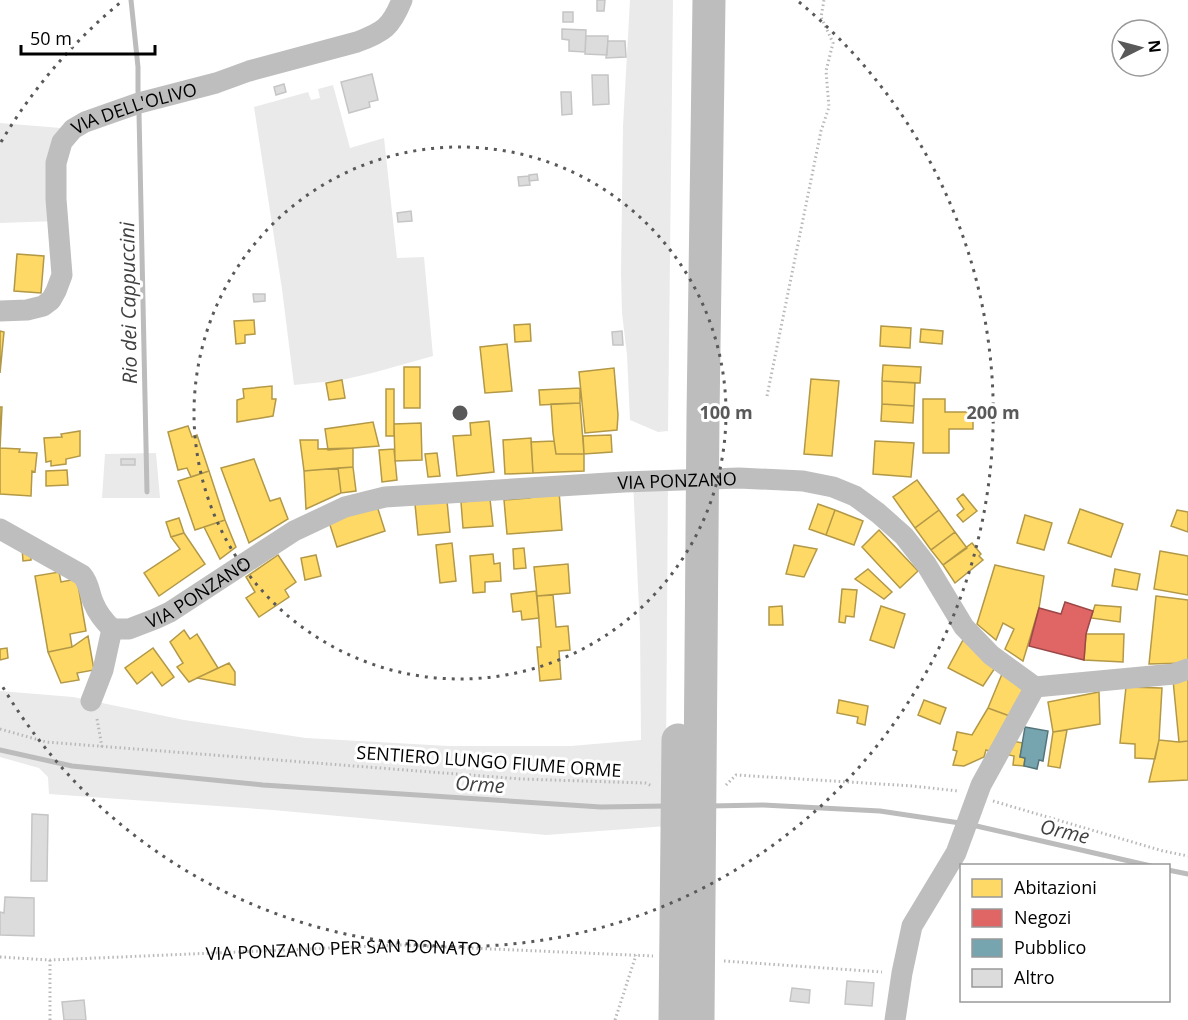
<svg xmlns="http://www.w3.org/2000/svg" width="1188" height="1020" viewBox="0 0 1188 1020" font-family="'Open Sans',sans-serif">
<style>
.green{fill:#eaeaea}
.homes{fill:#ffd966;stroke:#b29847;stroke-width:1.5}
.shops{fill:#e06666;stroke:#9d4747;stroke-width:1.5}
.public{fill:#76a5af;stroke:#53747a;stroke-width:1.5}
.lines{fill:none;stroke-linecap:round;stroke-linejoin:round}
.stream{stroke:#bcbcbc;stroke-width:5}
.building{fill:#dcdcdc;stroke:#c5c5c5;stroke-width:1.5}
.path{stroke:#b8b8b8;stroke-width:3;stroke-dasharray:1.5 3;stroke-linecap:butt}
.minor{stroke:#bebebe;stroke-width:21}
.trunk{stroke:#bdbdbd;stroke-width:33}
.ring{fill:none;stroke:#595959;stroke-width:3;stroke-dasharray:3 6}
.labels{text-anchor:middle;dominant-baseline:central;stroke-width:6;stroke-linejoin:round;paint-order:stroke}
.street-label{font-size:18px;fill:#000;stroke:#fff}
.water-label{font-size:20px;font-style:italic;fill:#404040;stroke:#fff}
.centre{fill:#595959;stroke:#fff;stroke-width:3}
.ring-label{font-size:18px;text-anchor:middle;font-weight:bold;fill:#595959;stroke:#fff;stroke-width:6;stroke-linejoin:round;paint-order:stroke}
</style>
<rect width="100%" height="100%" fill="#fff"/>
<!-- green -->
<path class="green" d="M 630,0 L 673,0 L 668,431 L 658,432 L 630,420 L 627,355 L 622,313 L 621,272 L 623,126 Z
M 333,85 L 350,148 L 384,138 L 397,258 L 424,257 L 433,356 L 376,372 L 342,380 L 294,385 L 282,289 L 254,107 L 308,92 L 311,100 L 320,98 L 318,89 Z
M 0,123 L 73,129 L 62,142 L 58,221 L 0,223 Z
M 156,453 L 160,498 L 102,498 L 105,454 Z
M 668,480 L 666,762 L 667,826 L 546,835 L 273,810 L 49,794 L 48,777 L 39,768 L 0,757 L 0,691 L 73,697 L 184,720 L 306,738 L 449,746 L 571,746 L 641,740 L 640,628 L 633,482 Z"/>
<!-- homes -->
<path class="homes" d="M 17,254 L 44,256 L 41,293 L 14,291 Z
M 254,320 L 255,334 L 245,335 L 245,343 L 236,344 L 234,321 Z
M 530,324 L 531,341 L 515,342 L 514,325 Z
M 881,326 L 911,328 L 910,348 L 880,346 Z
M 921,329 L 943,331 L 942,344 L 920,342 Z
M 0,331 L 4,332 L 0,373 Z
M 507,344 L 512,391 L 485,393 L 480,347 Z
M 883,365 L 921,367 L 920,383 L 882,381 Z
M 404,367 L 420,367 L 420,408 L 404,408 Z
M 614,368 L 618,415 L 617,430 L 585,433 L 579,372 Z
M 811,379 L 839,381 L 832,456 L 804,454 Z
M 342,380 L 345,398 L 329,400 L 326,383 Z
M 882,381 L 915,383 L 914,406 L 882,404 Z
M 272,386 L 272,399 L 276,399 L 273,416 L 237,422 L 237,400 L 244,398 L 243,389 Z
M 580,388 L 580,403 L 540,405 L 539,390 Z
M 386,389 L 394,389 L 394,436 L 386,436 Z
M 923,399 L 945,399 L 945,412 L 973,412 L 973,429 L 949,429 L 949,453 L 923,453 Z
M 580,403 L 584,454 L 556,454 L 553,433 L 551,404 Z
M 882,404 L 914,406 L 913,423 L 881,421 Z
M 0,407 L 2,407 L 0,449 Z
M 489,421 L 494,472 L 457,476 L 453,436 L 471,435 L 470,423 Z
M 373,422 L 379,446 L 328,450 L 325,429 Z
M 421,423 L 422,460 L 395,461 L 394,424 Z
M 188,426 L 192,437 L 197,435 L 209,471 L 191,477 L 187,468 L 178,470 L 168,432 Z
M 80,431 L 80,456 L 66,459 L 66,464 L 51,466 L 51,461 L 46,462 L 44,438 L 62,437 L 61,434 Z
M 611,435 L 612,452 L 584,454 L 583,436 Z
M 531,438 L 533,473 L 505,474 L 503,440 Z
M 300,440 L 318,440 L 318,449 L 353,448 L 353,467 L 304,471 Z
M 554,441 L 556,454 L 584,454 L 584,471 L 533,473 L 531,442 Z
M 875,441 L 914,443 L 911,477 L 873,474 Z
M 0,448 L 20,449 L 19,452 L 37,453 L 35,472 L 32,471 L 31,496 L 0,494 Z
M 394,449 L 397,480 L 382,482 L 379,450 Z
M 437,453 L 440,476 L 428,477 L 425,454 Z
M 254,459 L 270,501 L 280,498 L 288,519 L 249,543 L 221,468 Z
M 353,467 L 356,491 L 341,493 L 338,468 Z
M 338,468 L 341,493 L 306,509 L 304,471 Z
M 67,470 L 68,485 L 46,486 L 46,471 Z
M 209,471 L 225,520 L 195,530 L 178,481 Z
M 917,480 L 939,510 L 915,528 L 893,497 Z
M 559,491 L 562,530 L 507,534 L 504,500 L 529,498 Z
M 963,494 L 977,511 L 963,522 L 957,515 L 964,509 L 957,499 Z
M 490,499 L 493,526 L 463,528 L 461,502 Z
M 447,501 L 450,532 L 418,535 L 415,504 Z
M 818,504 L 835,510 L 826,535 L 809,529 Z
M 377,506 L 385,531 L 337,547 L 329,522 Z
M 1080,509 L 1123,524 L 1111,557 L 1068,543 Z
M 835,510 L 863,521 L 854,545 L 826,535 Z
M 939,510 L 955,532 L 931,550 L 915,528 Z
M 1177,510 L 1188,512 L 1188,532 L 1171,526 Z
M 1025,515 L 1052,523 L 1044,550 L 1017,543 Z
M 179,518 L 184,533 L 171,537 L 166,522 Z
M 225,520 L 236,547 L 220,559 L 204,527 Z
M 879,530 L 918,571 L 900,588 L 862,547 Z
M 955,532 L 967,548 L 943,565 L 931,550 Z
M 184,533 L 205,564 L 159,596 L 144,573 L 180,549 L 171,537 Z
M 452,543 L 456,581 L 440,583 L 436,545 Z
M 972,543 L 981,554 L 979,556 L 983,560 L 955,583 L 943,565 Z
M 794,545 L 817,549 L 804,577 L 786,574 Z
M 22,547 L 31,553 L 31,560 L 23,561 Z
M 524,548 L 526,568 L 514,569 L 513,549 Z
M 1160,551 L 1188,556 L 1188,595 L 1154,589 Z
M 493,554 L 494,564 L 500,563 L 501,581 L 485,582 L 485,592 L 473,593 L 470,556 Z
M 278,555 L 296,582 L 285,590 L 289,597 L 259,617 L 246,598 L 255,592 L 246,577 Z
M 316,555 L 321,576 L 305,580 L 301,558 Z
M 568,564 L 570,593 L 537,596 L 534,567 Z
M 995,565 L 1044,576 L 1039,608 L 1023,661 L 1005,649 L 1014,629 L 1003,623 L 996,640 L 977,624 Z
M 868,569 L 892,592 L 884,599 L 855,579 Z
M 1115,569 L 1140,574 L 1137,590 L 1112,586 Z
M 59,572 L 61,582 L 77,579 L 86,631 L 70,634 L 72,647 L 48,652 L 35,576 Z
M 842,589 L 857,590 L 854,617 L 846,616 L 845,623 L 839,622 Z
M 536,591 L 539,618 L 522,620 L 521,611 L 513,612 L 511,594 Z
M 553,595 L 556,627 L 568,626 L 570,650 L 559,651 L 561,679 L 540,681 L 537,647 L 541,647 L 537,596 Z
M 1156,596 L 1188,600 L 1188,663 L 1149,664 Z
M 1095,605 L 1121,607 L 1120,622 L 1091,618 Z
M 782,606 L 783,625 L 769,625 L 769,607 Z
M 881,606 L 905,614 L 894,648 L 870,640 Z
M 184,630 L 190,639 L 197,634 L 218,668 L 189,682 L 177,667 L 183,663 L 170,642 Z
M 1086,634 L 1124,634 L 1123,662 L 1084,660 Z
M 88,636 L 94,670 L 77,673 L 79,680 L 61,683 L 48,652 L 72,647 Z
M 963,640 L 995,668 L 983,686 L 948,668 Z
M 7,648 L 8,658 L 0,660 L 0,649 Z
M 153,648 L 174,677 L 162,686 L 152,672 L 137,684 L 125,668 Z
M 229,663 L 235,672 L 235,685 L 197,678 Z
M 1002,674 L 1028,688 L 1015,718 L 988,708 Z
M 1188,679 L 1188,741 L 1179,742 L 1173,680 Z
M 1126,687 L 1162,688 L 1159,740 L 1155,759 L 1135,758 L 1135,744 L 1120,743 Z
M 1099,692 L 1100,724 L 1053,732 L 1048,702 Z
M 839,700 L 868,706 L 865,725 L 857,723 L 858,717 L 837,713 Z
M 924,700 L 946,708 L 940,724 L 918,715 Z
M 988,708 L 1015,718 L 996,753 L 986,750 L 984,757 L 964,766 L 953,765 L 957,751 L 953,750 L 957,732 L 972,735 Z
M 1067,730 L 1060,768 L 1048,766 L 1053,732 Z
M 1159,740 L 1179,742 L 1188,741 L 1188,780 L 1149,782 Z
M 1012,741 L 1023,743 L 1020,757 L 1025,758 L 1024,766 L 1013,765 L 1014,756 L 1009,755 Z"/>
<!-- shops -->
<path class="shops" d="M 1065,602 L 1093,611 L 1086,634 L 1084,660 L 1029,646 L 1039,608 L 1061,614 Z"/>
<!-- public -->
<path class="public" d="M 1025,727 L 1048,731 L 1043,761 L 1039,760 L 1037,769 L 1024,766 L 1025,758 L 1020,757 Z"/>
<g class="lines">
<!-- stream -->
<path class="stream" d="M 131,0 L 138,67 L 138,92
M 139,113 L 147,492
M 0,750 L 72,766 L 263,785 L 601,807 L 667,806
M 709,806 L 763,805 L 880,811 L 960,823
M 972,825 L 1151,866
M 1168,870 L 1188,874"/>
</g>
<!-- building -->
<path class="building" d="M 597,0 L 605,0 L 604,11 L 597,11 Z
M 563,12 L 573,12 L 573,22 L 563,22 Z
M 562,29 L 586,30 L 585,52 L 569,51 L 569,40 L 562,39 Z
M 586,36 L 608,36 L 607,55 L 585,54 Z
M 608,41 L 625,41 L 626,57 L 606,58 Z
M 372,74 L 378,100 L 369,102 L 370,107 L 349,113 L 341,82 Z
M 592,75 L 608,75 L 609,104 L 593,105 Z
M 284,84 L 286,92 L 276,95 L 274,87 Z
M 561,92 L 571,92 L 572,114 L 562,115 Z
M 537,174 L 538,180 L 529,181 L 529,175 Z
M 529,176 L 530,185 L 519,186 L 518,177 Z
M 411,211 L 412,221 L 398,222 L 397,213 Z
M 253,294 L 265,294 L 265,301 L 254,302 Z
M 622,331 L 623,345 L 613,345 L 612,332 Z
M 121,459 L 135,459 L 135,465 L 121,465 Z
M 32,814 L 48,815 L 47,881 L 31,881 Z
M 5,897 L 34,898 L 34,936 L 0,935 L 0,912 L 4,913 Z
M 847,981 L 874,983 L 872,1006 L 845,1004 Z
M 792,988 L 810,990 L 809,1003 L 790,1001 Z
M 84,1000 L 86,1020 L 64,1020 L 62,1002 Z"/>
<g class="lines">
<!-- path -->
<g class="path">
<path d="M 767,396 L 821,131 L 829,107 L 826,71 L 833,43 L 821,17 L 824,0"/>
<path d="M 97,719 L 102,747"/>
<path d="M 0,729 L 46,742 L 521,779 L 645,783 L 652,786"/>
<path d="M 726,785 L 736,775 L 913,786 L 958,791"/>
<path d="M 993,801 L 1163,851 L 1188,856"/>
<path id="s1" d="M 0,957 L 50,960 L 401,945 L 653,956"/>
<path d="M 50,960 L 50,1020"/>
<path d="M 724,961 L 882,972"/>
<path d="M 615,1020 L 636,955"/>
</g>
<!-- minor -->
<g class="minor">
<path id="s2" d="M 0,311 L 27,310 L 43,306 L 51,300 L 56,291 L 62,275 L 56,199 L 56,163 L 62,142 L 73,129 L 85,122 L 139,103 L 216,83 L 249,71 L 357,42 C 384,32 391,27 402,0"/>
<path d="M 0,529 L 82,575 C 90,584 89,594 94,604 C 98,614 104,621 112,629"/>
<path id="s3" d="M 91,701 L 103,670 L 112,629 L 129,629 L 155,619 L 170,612 L 294,531 L 345,507 L 385,497 L 624,482 L 739,478 L 803,481 L 833,487 L 855,496 L 878,513 L 904,536 L 926,564 L 964,627 L 991,655 L 1035,687 L 1174,674 L 1188,669"/>
<path d="M 895,1020 L 902,973 L 912,926 L 956,853 L 981,785 L 1035,687"/>
</g>
<!-- trunk -->
<path class="trunk" d="M 675,1020 L 678,740
M 698,1020 L 703,416 L 709,0"/>
</g>
<!-- distance rings -->
<g class="ring">
<circle cx="460" cy="413" r="266"/>
<path d="M1 142A533 533 0 0 1 121 2M799 2A533 533 0 1 1 1 684"/>
</g>
<g class="labels">
<!-- street labels -->
<g class="street-label">
<text stroke="none"><textPath href="#s2" startOffset="297">VIA DELL'OLIVO</textPath></text>
<text stroke="none"><textPath href="#s3" startOffset="675">VIA PONZANO</textPath></text>
<text stroke="none"><textPath href="#s3" startOffset="171">VIA PONZANO</textPath></text>
<text transform="translate(489 761) rotate(4)">SENTIERO LUNGO FIUME ORME</text>
<text stroke="none"><textPath href="#s1" startOffset="344">VIA PONZANO PER SAN DONATO</textPath></text>
</g>
<!-- water labels -->
<g class="water-label">
<text transform="translate(128 303) rotate(-91)">Rio dei Cappuccini</text>
<text transform="translate(480 784) rotate(4)">Orme</text>
<text transform="translate(1065 831) rotate(13)">Orme</text>
</g>
</g>
<circle cx="460" cy="413" r="9" class="centre"/>
<g class="ring-label">
<text x="726" y="419">100 m</text>
<text x="993" y="419">200 m</text>
</g>
<!-- legend -->
<rect x="960" y="864" width="210" height="138" fill="#ffffff" stroke="#999999" stroke-width="1.5"/>
<rect x="972" y="879" width="30" height="18" fill="#ffd966" stroke="#999999" stroke-width="1.5"/>
<text x="1014" y="894" font-size="18" fill="#000000">Abitazioni</text>
<rect x="972" y="909" width="30" height="18" fill="#e06666" stroke="#999999" stroke-width="1.5"/>
<text x="1014" y="924" font-size="18" fill="#000000">Negozi</text>
<rect x="972" y="939" width="30" height="18" fill="#76a5af" stroke="#999999" stroke-width="1.5"/>
<text x="1014" y="954" font-size="18" fill="#000000">Pubblico</text>
<rect x="972" y="969" width="30" height="18" fill="#dcdcdc" stroke="#999999" stroke-width="1.5"/>
<text x="1014" y="984" font-size="18" fill="#000000">Altro</text>
<!-- north arrow -->
<g transform="translate(1140 48) rotate(84)"><circle r="28" fill="#ffffff" stroke="#999999" stroke-width="1.5"/>
<path d="M0-4.5L10 22L0 15L-10 22Z" fill="#595959"/>
<text y="-9" font-size="16" font-weight="bold" text-anchor="middle" fill="#000000">N</text>
</g>
<!-- scale -->
<path d="M21 45v9h134v-9" fill="none" stroke="#000000" stroke-width="3"/>
<text x="30" y="45" font-size="18" fill="#000000" stroke="#ffffff" stroke-width="4.5" paint-order="stroke">50 m</text>
</svg>
